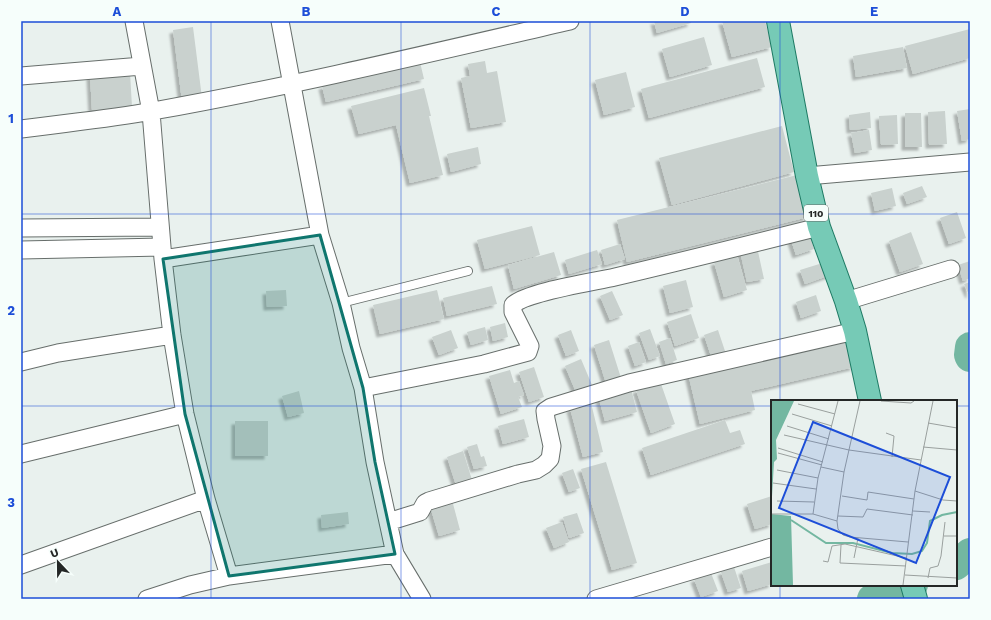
<svg xmlns="http://www.w3.org/2000/svg" width="991" height="620" viewBox="0 0 991 620" font-family="'Work Sans',sans-serif">
<style>
.lines{fill:none;stroke-linecap:round;stroke-linejoin:round}
.river{stroke:#73b7a1;stroke-width:30}
.building{fill:#c9d1ce;filter:url(#shadow)}
.lane-casing{stroke:#676e6b;stroke-width:10}
.street-casing{stroke:#676e6b;stroke-width:19}
.primary-casing{stroke:#1e7a64;stroke-width:24}
.lane{stroke:#fff;stroke-width:8}
.street{stroke:#fff;stroke-width:17}
.primary{stroke:#76cab6;stroke-width:22}
.marked{fill:#0f766e;fill-opacity:0.2;stroke:#0f766e;stroke-width:3;stroke-linejoin:round}
.grid{fill:none;stroke:#1d4ed8;stroke-width:1;stroke-opacity:0.55}
.labels{text-anchor:middle;dominant-baseline:central;stroke-width:4;stroke-linejoin:round;paint-order:stroke}
.shield{fill:#f6fefb;stroke:#636866;stroke-width:1}
.shield-label{font-size:10px;font-weight:bold;fill:#242726}
.inset-river{fill:none;stroke:#73b7a1;stroke-width:2}
.inset-road{fill:none;stroke:#9aa09e;stroke-width:1}
.view{fill:#1d4ed8;fill-opacity:0.15;stroke:#1d4ed8;stroke-width:2}
.inset-edge{fill:none;stroke:#242726;stroke-width:2}
.neatline{fill:none;stroke:#1d4ed8;stroke-width:1.5}
.grid-label{font-size:13px;text-anchor:middle;font-weight:bold;fill:#1d4ed8}
</style>
<defs>
<filter id="shadow"><feDropShadow dx="-3.5" dy="3.5" stdDeviation="1" flood-color="#0004"/></filter>
</defs>
<rect width="100%" height="100%" fill="#e9f1ee"/>
<g class="lines">
<!-- river -->
<path class="river" d="M 970,347 L 969,355 L 970,357
M 956,565 L 970,553
M 872,599 L 913,585"/>
</g>
<!-- building -->
<path class="building" d="M 654,21 L 691,21 L 691,23 L 657,33 Z
M 722,21 L 765,21 L 772,47 L 732,57 Z
M 193,27 L 202,98 L 182,101 L 173,30 Z
M 970,29 L 970,58 L 913,74 L 905,46 Z
M 704,37 L 712,65 L 670,77 L 662,49 Z
M 903,47 L 907,68 L 856,77 L 853,56 Z
M 757,58 L 765,87 L 649,118 L 641,89 Z
M 485,61 L 487,73 L 497,71 L 506,122 L 471,128 L 461,78 L 470,76 L 468,64 Z
M 420,62 L 424,79 L 326,102 L 322,86 Z
M 130,72 L 132,107 L 92,110 L 90,75 Z
M 626,72 L 635,107 L 604,115 L 595,80 Z
M 424,88 L 431,116 L 429,116 L 443,175 L 410,183 L 396,125 L 359,134 L 351,106 Z
M 970,109 L 970,139 L 962,141 L 957,111 Z
M 945,111 L 947,144 L 929,145 L 928,112 Z
M 870,112 L 871,128 L 850,130 L 849,115 Z
M 905,113 L 921,113 L 922,147 L 905,147 Z
M 897,115 L 898,144 L 881,145 L 879,116 Z
M 782,126 L 794,172 L 672,205 L 659,158 Z
M 869,130 L 872,150 L 855,153 L 851,133 Z
M 478,147 L 481,164 L 451,172 L 447,154 Z
M 797,175 L 808,217 L 627,262 L 617,220 Z
M 922,186 L 927,197 L 907,204 L 903,193 Z
M 892,188 L 896,206 L 875,211 L 871,193 Z
M 957,212 L 966,238 L 949,244 L 940,218 Z
M 532,226 L 540,255 L 485,269 L 477,240 Z
M 809,231 L 814,249 L 796,255 L 790,237 Z
M 911,232 L 923,264 L 900,272 L 889,241 Z
M 620,244 L 625,259 L 605,265 L 601,250 Z
M 757,247 L 764,279 L 747,282 L 740,251 Z
M 597,250 L 602,264 L 569,274 L 565,260 Z
M 554,252 L 561,275 L 514,289 L 508,265 Z
M 737,255 L 747,290 L 724,297 L 714,262 Z
M 829,261 L 833,274 L 805,284 L 800,270 Z
M 970,261 L 970,278 L 963,281 L 958,265 Z
M 686,280 L 693,307 L 670,313 L 663,286 Z
M 970,282 L 970,294 L 969,295 L 964,284 Z
M 492,286 L 497,304 L 447,316 L 443,298 Z
M 286,290 L 287,306 L 267,307 L 266,291 Z
M 437,290 L 444,319 L 380,334 L 373,305 Z
M 612,291 L 623,315 L 610,320 L 600,296 Z
M 816,295 L 821,311 L 801,318 L 796,302 Z
M 691,314 L 699,338 L 675,346 L 667,322 Z
M 505,323 L 508,337 L 493,341 L 490,327 Z
M 485,327 L 488,340 L 471,345 L 467,332 Z
M 650,329 L 660,356 L 649,360 L 639,333 Z
M 451,330 L 458,348 L 439,355 L 432,337 Z
M 571,330 L 579,351 L 566,356 L 558,335 Z
M 718,330 L 726,354 L 712,359 L 704,335 Z
M 847,336 L 854,367 L 751,391 L 755,410 L 700,424 L 688,373 Z
M 670,338 L 677,360 L 666,364 L 659,342 Z
M 609,340 L 621,378 L 606,383 L 594,345 Z
M 639,342 L 646,362 L 635,366 L 628,346 Z
M 581,359 L 592,385 L 576,392 L 565,366 Z
M 534,367 L 544,397 L 529,402 L 519,372 Z
M 510,370 L 514,383 L 519,381 L 524,395 L 518,397 L 522,407 L 501,414 L 489,376 Z
M 660,381 L 675,424 L 651,433 L 636,390 Z
M 630,385 L 637,412 L 605,421 L 598,395 Z
M 299,391 L 304,413 L 288,417 L 282,396 Z
M 591,403 L 603,452 L 583,457 L 570,408 Z
M 524,419 L 529,437 L 503,444 L 498,426 Z
M 725,420 L 730,433 L 740,430 L 745,444 L 651,475 L 642,448 Z
M 235,421 L 268,421 L 268,456 L 235,456 Z
M 477,444 L 481,457 L 484,456 L 487,466 L 474,469 L 467,447 Z
M 463,451 L 472,480 L 456,485 L 447,457 Z
M 606,462 L 637,563 L 612,570 L 581,469 Z
M 573,469 L 580,488 L 569,492 L 562,473 Z
M 772,496 L 772,524 L 755,529 L 747,504 Z
M 452,500 L 460,530 L 439,536 L 430,506 Z
M 348,512 L 349,524 L 322,528 L 321,515 Z
M 577,513 L 584,533 L 569,538 L 563,517 Z
M 562,522 L 569,542 L 554,548 L 546,528 Z
M 772,562 L 772,584 L 748,591 L 742,571 Z
M 734,567 L 741,588 L 728,592 L 721,572 Z
M 711,573 L 718,591 L 701,597 L 694,579 Z"/>
<g class="lines">
<defs>
<path id="lane" d="M 341,303 L 468,271"/>
<path id="street" d="M 134,21 L 151,112 L 163,259 L 172,335 L 185,414 L 206,499 L 229,576 L 395,554
M 280,21 L 320,235 L 341,303 L 351,348 L 363,388 L 375,462 L 395,554 L 422,599
M 21,76 L 142,66
M 21,129 C 65,123 109,119 153,111 C 293,86 431,53 570,21
M 807,176 L 970,162
M 21,228 L 160,227
M 21,250 L 162,247
M 163,259 L 320,235
M 846,301 L 951,269
M 21,362 L 58,353 L 172,335
M 363,388 L 484,364 L 528,352 L 530,346 L 513,312 L 513,305 C 526,292 593,282 615,277 C 683,261 751,244 819,227
M 21,454 L 185,414
M 388,522 L 420,512 L 425,503 L 429,501 L 518,474 L 536,470 L 544,465 L 550,459 L 552,446 L 546,419 L 545,411 L 551,407 L 629,383 L 855,331
M 21,565 L 206,499
M 147,599 L 190,585 L 229,576
M 596,599 L 772,547"/>
<path id="primary" d="M 778,21 L 807,176 L 819,227 L 846,301 L 855,331 L 870,401
M 912,585 L 916,599"/>
</defs>
<!-- lane casing -->
<use href="#lane" class="lane-casing"/>
<!-- street casing -->
<use href="#street" class="street-casing"/>
<!-- primary casing -->
<use href="#primary" class="primary-casing"/>
<!-- lane -->
<use href="#lane" class="lane"/>
<!-- street -->
<use href="#street" class="street"/>
<!-- primary -->
<use href="#primary" class="primary"/>
</g>
<!-- marked area -->
<path class="marked" d="M 320,235 L 363,388 L 375,462 L 395,554 L 229,576 L 185,414 L 163,259 Z"/>
<!-- grid -->
<path class="grid" d="M 211,21 L 211,599M 401,21 L 401,599M 590,21 L 590,599M 780,21 L 780,401M 21,214 L 970,214M 21,406 L 772,406M 956,406 L 970,406M 780,585 L 780,599"/>
<g class="labels">
<!-- shield labels -->
<rect class="shield" x="804" y="205" width="24" height="16" rx="3"/>
<g class="shield-label">
<text x="816" y="213">110</text>
</g>
</g>
<!-- overview -->
<g transform="translate(771 400)">
<rect width="186" height="186" fill="#e9f1ee"/>
<path d="M 0,1 L 23,1 L 5,40 L 6,59 L 3,62 L 0,114 L 20,116 L 22,185 L 0,185 Z" fill="#73b7a1"/>
<path class="inset-river" d="M 20,120 L 55,143 L 82,143 L 121,153 L 141,154 L 151,151 L 156,143 L 159,121 L 171,115 L 186,112"/>
<path class="inset-road" d="M 89,1 L 73,72 L 66,121 L 67,129 L 72,135 L 79,137 L 137,142M 110,1 L 140,3 L 143,1M 27,4 L 64,14M 21,14 L 61,26M 157,23 L 186,28M 16,26 L 58,39M 115,33 L 123,36 L 121,57M 13,35 L 78,50 L 150,60M 152,47 L 186,50M 7,48 L 52,62M 7,53 L 51,65M 50,67 L 73,72M 6,70 L 47,78M 2,83 L 45,89M 144,91 L 172,100 L 186,101M 71,96 L 96,100 L 97,92 L 143,99M 6,101 L 43,102M 142,111 L 159,112M 1,114 L 42,114M 67,116 L 92,117 L 96,109 L 142,115M 66,121 L 42,114 L 47,78 L 67,1M 173,136 L 186,136M 70,145 L 69,163 L 135,166M 83,158 L 87,138M 52,161 L 57,162 L 61,146 L 74,144 L 135,158M 134,175 L 186,178M 157,178 L 159,168 L 167,166 L 170,156 L 174,122M 132,185 L 144,91 L 162,1"/>
<path class="view" d="M 42,22 L 179,77 L 145,163 L 8,108 Z"/>
<rect width="186" height="186" class="inset-edge"/>
</g>
<!-- border -->
<rect width="991" height="620" fill="none" stroke="#f6fefb" stroke-width="44"/>
<!-- north arrow -->
<g transform="translate(58 562) rotate(338)" stroke="#f6fefb" stroke-width="3" paint-order="stroke">
<path d="M0-3L7 15L0 10L-7 15Z" fill="#242726"/>
<text y="-6" font-size="11" font-weight="bold" text-anchor="middle" fill="#242726">U</text>
</g>
<rect x="22" y="22" width="947" height="576" class="neatline"/>
<g class="grid-label">
<text x="117" y="16">A</text>
<text x="306" y="16">B</text>
<text x="496" y="16">C</text>
<text x="685" y="16">D</text>
<text x="874" y="16">E</text>
<text x="11" y="123">1</text>
<text x="11" y="315">2</text>
<text x="11" y="507">3</text>
</g>
</svg>
